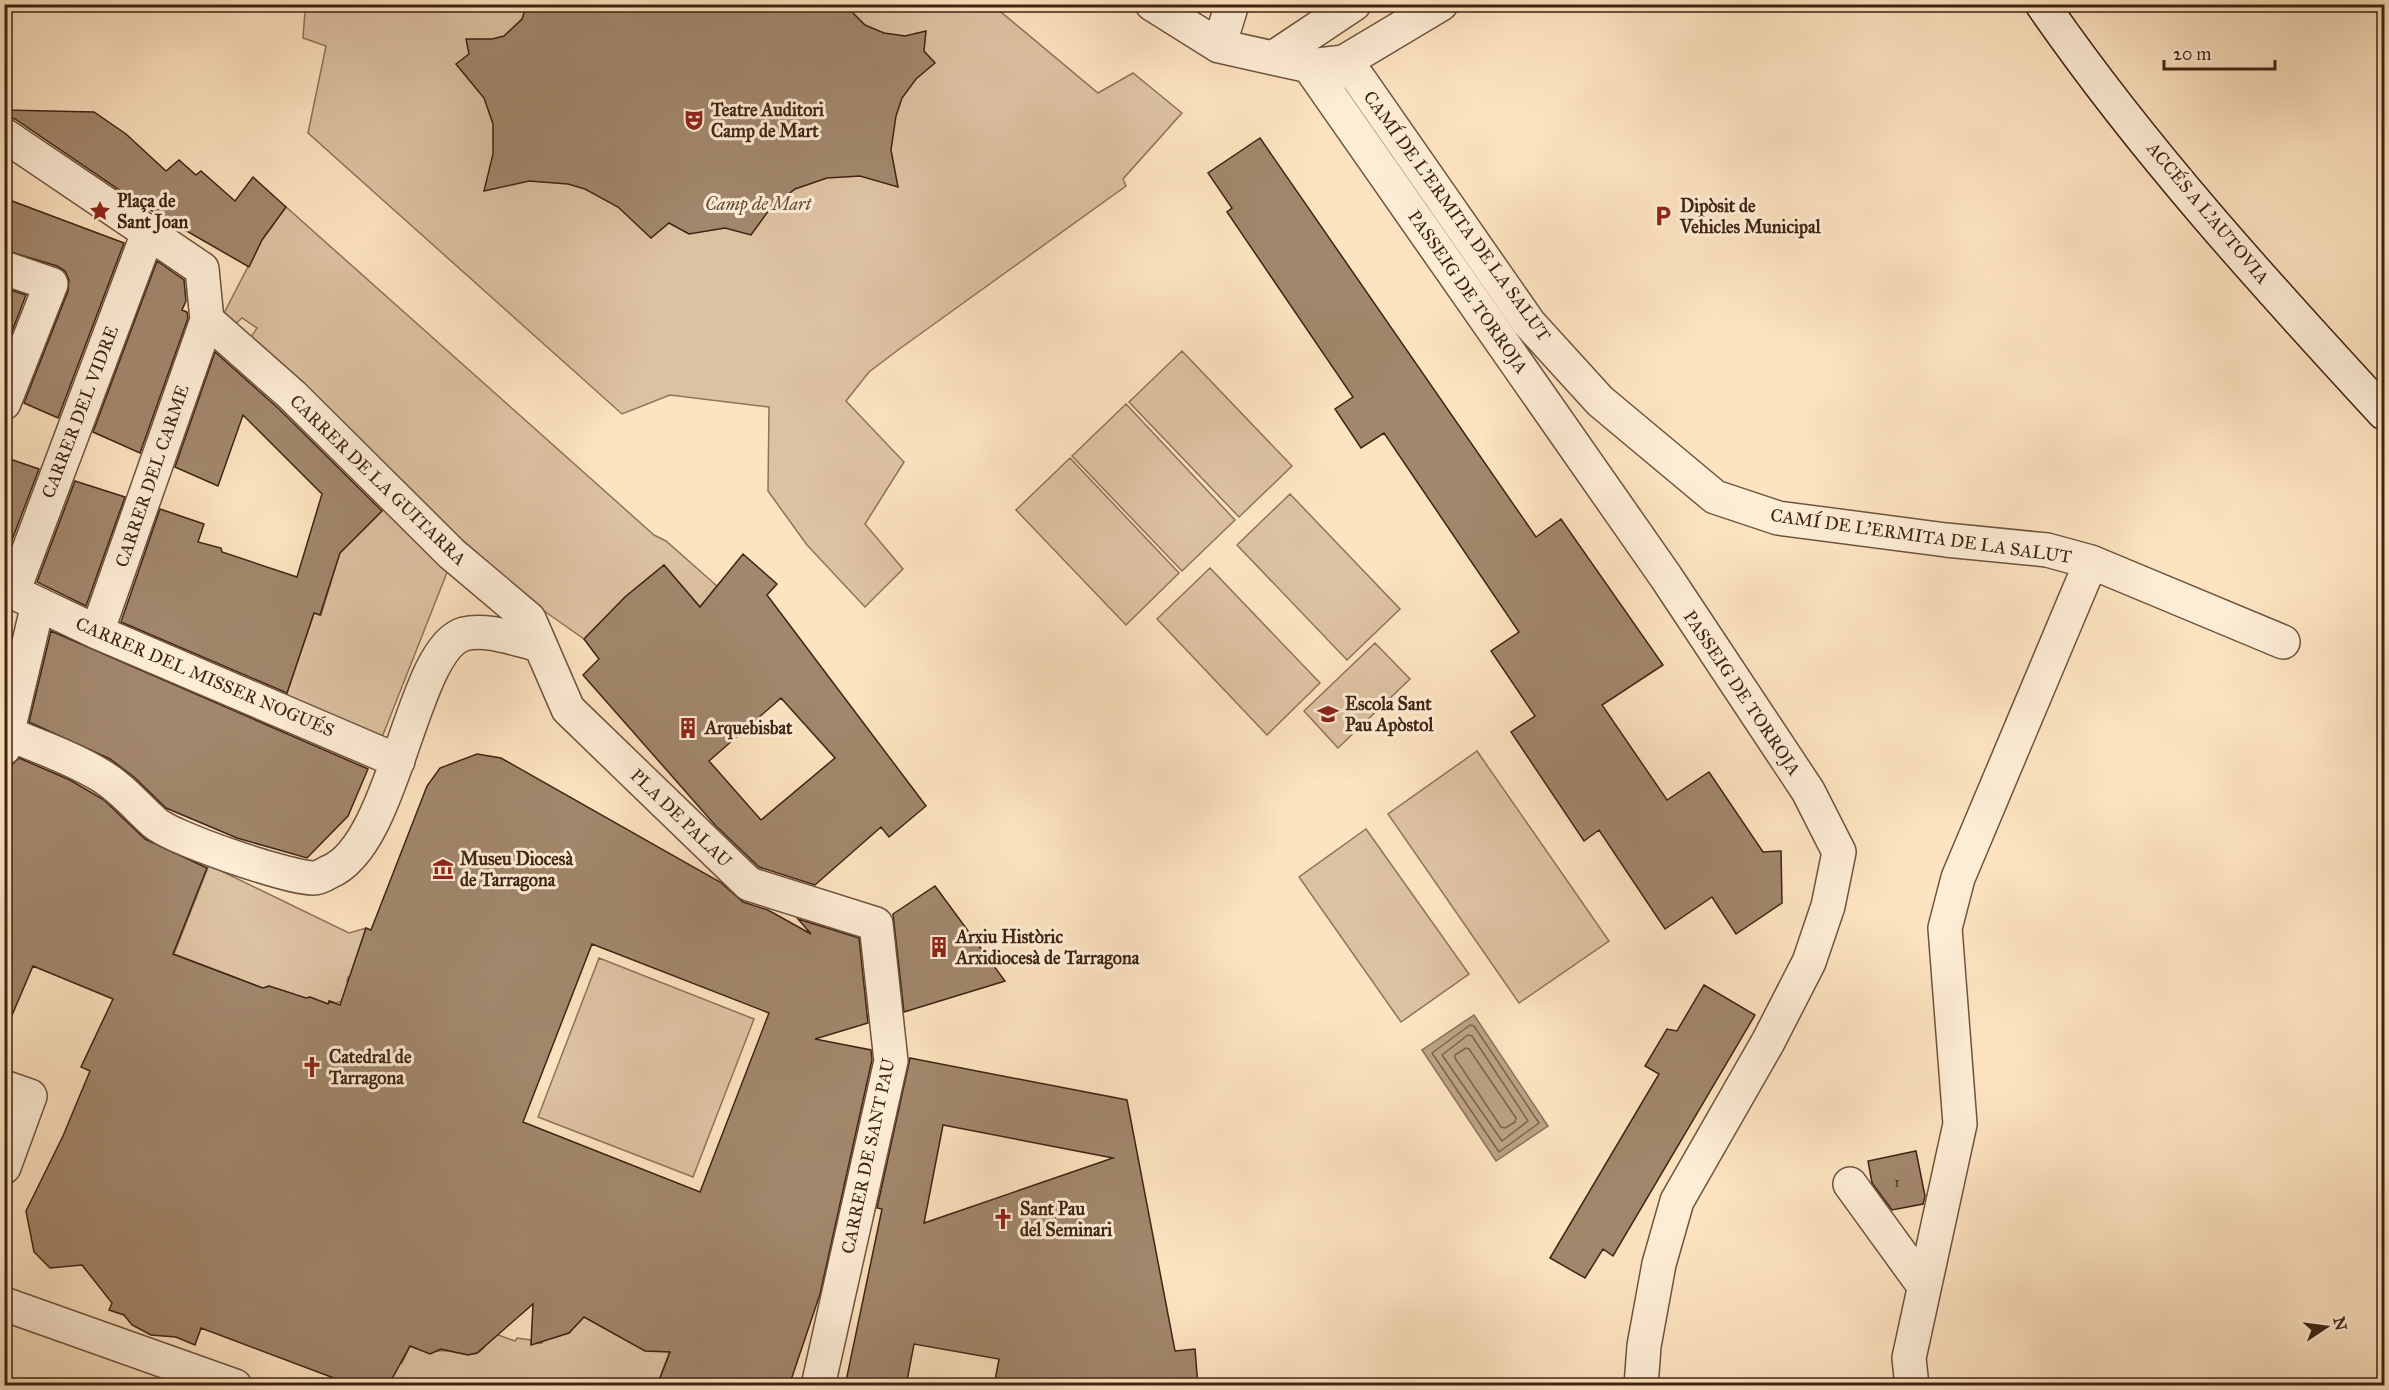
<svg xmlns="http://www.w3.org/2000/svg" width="2389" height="1390" viewBox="0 0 2389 1390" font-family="'IM FELL Great Primer',serif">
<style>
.green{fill:#ddc2a2;stroke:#8e725a;stroke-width:1.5}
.water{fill:#bca285;stroke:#8a6f57;stroke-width:1.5}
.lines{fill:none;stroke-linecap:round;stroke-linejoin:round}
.shore{stroke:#7e624c;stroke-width:1.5}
.building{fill:#a2876c;stroke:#3f2312;stroke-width:1.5;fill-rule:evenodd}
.street-casing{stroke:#6e533e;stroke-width:36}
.secondary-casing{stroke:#3f2312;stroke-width:36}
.street{stroke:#feedd6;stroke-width:33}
.secondary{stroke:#feedd6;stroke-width:33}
.labels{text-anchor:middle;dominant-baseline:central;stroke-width:6;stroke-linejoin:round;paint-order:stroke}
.number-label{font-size:15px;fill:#583c28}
.poi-label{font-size:18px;font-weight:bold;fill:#3f2312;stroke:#feedd6;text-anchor:start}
.park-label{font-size:18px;font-style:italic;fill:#664b36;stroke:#feedd6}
.street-label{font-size:18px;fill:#3f2312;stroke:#feedd6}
</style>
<rect width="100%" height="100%" fill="#fde3c0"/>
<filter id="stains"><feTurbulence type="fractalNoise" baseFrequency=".00333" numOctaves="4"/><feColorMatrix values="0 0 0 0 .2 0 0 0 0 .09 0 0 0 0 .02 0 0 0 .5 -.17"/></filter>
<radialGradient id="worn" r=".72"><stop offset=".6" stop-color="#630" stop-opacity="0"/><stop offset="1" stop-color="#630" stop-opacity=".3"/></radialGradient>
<!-- green -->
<path class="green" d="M 282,5 L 1006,5 L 1001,12 L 1098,93 L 1133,73 L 1182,113 L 1123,179 L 1126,186 L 898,350 L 869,372 L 846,401 L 904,462 L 865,524 L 903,569 L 865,607 L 807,545 L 768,491 L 769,407 L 670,395 L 622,414 L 308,133 L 326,46 L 303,38 L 305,11 Z
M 285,206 L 654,535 L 666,541 L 717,586 L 700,607 L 664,565 L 625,597 L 584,639 L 540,608 L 415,499 L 269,353 L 251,337 L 257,328 L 242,318 L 234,325 L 222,317 L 268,228 L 271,228 Z
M 1182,351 L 1292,466 L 1239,517 L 1129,402 Z
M 1126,404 L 1235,520 L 1182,571 L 1072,456 Z
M 1070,458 L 1179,573 L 1126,625 L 1016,510 Z
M 1290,494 L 1400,609 L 1347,660 L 1237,545 Z
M 384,509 L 448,570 L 379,745 L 284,702 L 314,613 L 321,615 L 349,522 L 361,532 Z
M 1210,568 L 1320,683 L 1267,735 L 1157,619 Z
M 1375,643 L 1410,679 L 1338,748 L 1304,711 Z
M 1477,751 L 1609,941 L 1519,1003 L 1388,814 Z
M 1366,829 L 1469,974 L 1401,1022 L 1299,877 Z
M 209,865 L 349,933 L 366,928 L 352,977 L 348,977 L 347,982 L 349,984 L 342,1001 L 336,1003 L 330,1001 L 328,1004 L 310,997 L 297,1002 L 294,994 L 269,986 L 232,1000 L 239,979 L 174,954 Z
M 599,958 L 754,1019 L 693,1177 L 538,1117 Z
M 589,1307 L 635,1345 L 639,1339 L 671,1348 L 657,1385 L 388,1386 L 389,1359 L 402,1363 L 410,1346 L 430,1353 C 454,1343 481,1373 490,1332 L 515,1341 L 517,1338 L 531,1340 L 531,1344 L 542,1343 L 542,1339 L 569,1333 Z"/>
<!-- water -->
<path class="water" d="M 1474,1015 L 1548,1126 L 1496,1161 L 1422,1050 Z"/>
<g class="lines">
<!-- shore -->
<path class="shore" d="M 1470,1025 L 1474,1026 L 1539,1123 L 1499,1152 L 1432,1053 Z
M 1468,1035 L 1472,1036 L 1528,1121 L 1502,1141 L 1442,1055 Z
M 1466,1048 L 1469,1049 L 1516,1118 L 1515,1122 L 1505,1128 L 1501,1127 L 1455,1058 L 1455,1055 Z"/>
</g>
<!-- building -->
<path class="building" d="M 527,4 L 844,4 L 865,25 L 884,33 L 905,36 L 926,31 L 924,51 L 935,63 L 916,79 L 902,98 L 896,116 L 891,150 L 898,187 L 860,176 L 827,178 L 795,189 L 769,210 L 751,235 L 725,228 L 689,234 L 669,223 L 651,238 L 618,207 L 585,189 L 568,184 L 529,181 L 484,191 L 493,154 L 493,124 L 484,98 L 456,64 L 469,54 L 466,39 L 492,39 L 504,36 L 522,19 Z
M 4,110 L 94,112 L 126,134 L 166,171 L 179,160 L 196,175 L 201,171 L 235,201 L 253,177 L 286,207 L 262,240 L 249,267 L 140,204 L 15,119 L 4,116 Z
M 1260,138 L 1536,537 L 1561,519 L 1663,665 L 1602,705 L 1667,800 L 1709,772 L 1763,852 L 1781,851 L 1782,903 L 1736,934 L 1712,897 L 1665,929 L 1599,830 L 1584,841 L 1511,732 L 1535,716 L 1491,651 L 1519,632 L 1384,433 L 1361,448 L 1335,409 L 1353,397 L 1227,212 L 1232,208 L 1208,173 Z
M 4,198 L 124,243 L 58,418 L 24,403 L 68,291 L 69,280 L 65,271 L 57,266 L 4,250 Z
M 157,261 L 184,280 L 186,301 L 182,310 L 187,312 L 188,318 L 140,453 L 93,432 Z
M 4,288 L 26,295 L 11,334 L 4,332 Z
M 215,352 L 279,409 L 382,511 L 340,553 L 320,615 L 314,613 L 287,693 L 121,622 L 160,509 L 204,524 L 198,542 L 221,548 L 222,552 L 297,577 L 322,494 L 243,415 L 218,486 L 175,467 Z
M 4,457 L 39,469 L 4,561 Z
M 75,481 L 125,497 L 86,606 L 37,582 Z
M 743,554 L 777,584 L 767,595 L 926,806 L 889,837 L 881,827 L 815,885 L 759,867 L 715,825 L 583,675 L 599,659 L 584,639 L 625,597 L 664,565 L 700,607 ZM 781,698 L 835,758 L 761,820 L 709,761 Z
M 51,631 L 368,769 L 348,816 L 307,858 L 237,838 L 166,808 L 134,777 L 110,759 L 29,722 Z
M 477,754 L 501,758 L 720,882 L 743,902 L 768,910 L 811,934 L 798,919 L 859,938 L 868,1023 L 815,1039 L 871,1050 L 872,1060 L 820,1294 L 789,1386 L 657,1386 L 670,1352 L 645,1351 L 584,1317 L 569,1333 L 531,1345 L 533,1304 L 477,1353 L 468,1355 L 441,1349 L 430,1354 L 410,1346 L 388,1386 L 355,1386 L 201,1328 L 195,1345 L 176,1337 L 151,1335 L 132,1325 L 124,1315 L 109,1310 L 112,1303 L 82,1265 L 50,1268 L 34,1252 L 26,1211 L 63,1136 L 90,1071 L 81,1067 L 113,999 L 33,966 L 4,1034 L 4,766 L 10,766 L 19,758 L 70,780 L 104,800 L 145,839 L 207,868 L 173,954 L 263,988 L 269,986 L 306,998 L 310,997 L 328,1004 L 329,1001 L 340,1005 L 366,928 L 371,930 L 427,786 L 440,768 ZM 592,944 L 769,1013 L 700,1192 L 523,1122 Z
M 935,886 L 1005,981 L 904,1012 L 893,914 Z
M 1704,985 L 1755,1015 L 1613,1256 L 1603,1249 L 1585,1278 L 1550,1258 L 1659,1074 L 1645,1066 L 1667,1029 L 1677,1031 Z
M 910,1058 L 1127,1100 L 1175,1351 L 1195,1349 L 1198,1386 L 994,1386 L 999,1359 L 914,1344 L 906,1386 L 845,1386 L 882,1209 L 877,1208 ZM 943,1125 L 1113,1158 L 924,1223 Z
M 1916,1151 L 1925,1196 L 1923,1204 L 1892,1210 L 1872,1183 L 1868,1161 Z"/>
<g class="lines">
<defs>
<path id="street" d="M 1152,4 L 1219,46 L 1309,66 L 1344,62 L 1441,4
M 1219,46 L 1232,4
M 1273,58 L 1354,4
M 1344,62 L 1359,79 L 1529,323 L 1600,401 L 1715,497 L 1778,518 L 1946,540 L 2047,550 L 2091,562 L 2283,642
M 1309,66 L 1666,577 L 1808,791 L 1839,852 L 1828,906 L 1809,962 L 1768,1042 L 1677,1201 L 1659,1264 L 1644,1346 L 1641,1386
M 4,135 L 202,269 L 207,320 L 97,632
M 148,233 L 13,592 L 97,632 L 398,761
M 4,268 L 51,284 L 4,403
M 207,320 L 292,395 L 452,554 L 529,619 L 568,709 L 749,884 L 876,924 L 891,1061 L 818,1386
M 9,734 C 40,747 72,758 100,775 C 122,788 137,807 155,823 C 174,839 286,877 313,878 C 318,878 324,875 329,872 C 396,845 411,649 464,634 C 488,628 517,640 540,645
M 4,748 L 38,604
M 4,1087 L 30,1096 L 4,1167
M 1850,1184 L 1924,1286
M 4,1304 L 235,1386
M 1912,1386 L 1909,1358 L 1960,1124 L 1945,928 L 1958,878 L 2091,562"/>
<path id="secondary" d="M 2042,4 C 2142,149 2265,284 2384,413"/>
</defs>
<!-- street casing -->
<use href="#street" class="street-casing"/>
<!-- secondary casing -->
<use href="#secondary" class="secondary-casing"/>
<!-- street -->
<use href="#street" class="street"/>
<!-- secondary -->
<use href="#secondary" class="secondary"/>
</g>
<!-- icons -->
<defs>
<symbol id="theatre-bare" viewBox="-9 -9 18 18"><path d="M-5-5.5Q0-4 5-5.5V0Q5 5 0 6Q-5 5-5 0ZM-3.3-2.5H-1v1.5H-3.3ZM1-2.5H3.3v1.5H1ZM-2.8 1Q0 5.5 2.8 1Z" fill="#8f2418" stroke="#feedd6" stroke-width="2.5" paint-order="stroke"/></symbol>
<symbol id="sight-bare" viewBox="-9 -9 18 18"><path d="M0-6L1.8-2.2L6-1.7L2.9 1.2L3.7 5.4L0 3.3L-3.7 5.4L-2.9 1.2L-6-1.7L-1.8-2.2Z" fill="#8f2418" stroke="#feedd6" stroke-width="2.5" paint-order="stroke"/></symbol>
<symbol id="parking-bare" viewBox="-9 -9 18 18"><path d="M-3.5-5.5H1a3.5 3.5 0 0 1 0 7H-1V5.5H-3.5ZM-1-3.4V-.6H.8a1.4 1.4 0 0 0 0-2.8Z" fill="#8f2418" stroke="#feedd6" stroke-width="2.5" paint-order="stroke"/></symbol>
<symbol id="school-bare" viewBox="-9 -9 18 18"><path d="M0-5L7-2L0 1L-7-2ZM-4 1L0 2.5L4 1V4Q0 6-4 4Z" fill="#8f2418" stroke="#feedd6" stroke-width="2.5" paint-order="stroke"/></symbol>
<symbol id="building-bare" viewBox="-9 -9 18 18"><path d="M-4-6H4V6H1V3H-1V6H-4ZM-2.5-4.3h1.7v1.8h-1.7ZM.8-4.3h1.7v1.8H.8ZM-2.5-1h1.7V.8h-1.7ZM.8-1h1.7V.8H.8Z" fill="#8f2418" stroke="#feedd6" stroke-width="2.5" paint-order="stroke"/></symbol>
<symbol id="museum-bare" viewBox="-9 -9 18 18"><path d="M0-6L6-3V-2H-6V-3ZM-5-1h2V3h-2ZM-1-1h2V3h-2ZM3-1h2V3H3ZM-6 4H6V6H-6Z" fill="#8f2418" stroke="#feedd6" stroke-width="2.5" paint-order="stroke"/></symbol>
<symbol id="church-bare" viewBox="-9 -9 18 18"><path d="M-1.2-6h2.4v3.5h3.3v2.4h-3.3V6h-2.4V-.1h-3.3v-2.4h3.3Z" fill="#8f2418" stroke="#feedd6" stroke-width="2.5" paint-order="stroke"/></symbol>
</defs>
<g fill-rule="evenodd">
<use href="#theatre-bare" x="679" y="105" width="30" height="30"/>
<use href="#sight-bare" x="85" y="196" width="30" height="30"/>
<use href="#parking-bare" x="1648" y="201" width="30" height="30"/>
<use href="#school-bare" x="1313" y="699" width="30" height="30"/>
<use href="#building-bare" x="673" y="713" width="30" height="30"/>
<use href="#museum-bare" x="428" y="854" width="30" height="30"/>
<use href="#building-bare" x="924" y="932" width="30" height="30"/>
<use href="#church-bare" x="297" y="1052" width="30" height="30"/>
<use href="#church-bare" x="988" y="1204" width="30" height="30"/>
</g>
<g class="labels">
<!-- number labels -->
<g class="number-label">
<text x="1897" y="1182">1</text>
</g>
<!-- poi labels -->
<g class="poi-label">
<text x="711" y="110">Teatre Auditori<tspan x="711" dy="21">Camp de Mart</tspan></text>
<text x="117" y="201">Plaça de<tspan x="117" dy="21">Sant Joan</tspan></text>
<text x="1680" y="206">Dipòsit de<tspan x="1680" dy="21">Vehicles Municipal</tspan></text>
<text x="1345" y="704">Escola Sant<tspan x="1345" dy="21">Pau Apòstol</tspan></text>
<text x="705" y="728">Arquebisbat</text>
<text x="460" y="859">Museu Diocesà<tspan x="460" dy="21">de Tarragona</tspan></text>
<text x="956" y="937">Arxiu Històric<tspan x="956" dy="21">Arxidiocesà de Tarragona</tspan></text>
<text x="329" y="1057">Catedral de<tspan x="329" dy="21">Tarragona</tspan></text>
<text x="1020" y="1209">Sant Pau<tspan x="1020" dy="21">del Seminari</tspan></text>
</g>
<!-- park labels -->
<g class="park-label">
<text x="758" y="204">Camp de Mart</text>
</g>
<!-- street labels -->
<g class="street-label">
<text transform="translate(2208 213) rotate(50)">ACCÉS A L'AUTOVIA</text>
<text transform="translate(1457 216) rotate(54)">CAMÍ DE L'ERMITA DE LA SALUT</text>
<text transform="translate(1468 292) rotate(55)">PASSEIG DE TORROJA</text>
<text transform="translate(80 412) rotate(-69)">CARRER DEL VIDRE</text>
<text transform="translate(152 476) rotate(-71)">CARRER DEL CARME</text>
<text transform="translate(378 480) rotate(44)">CARRER DE LA GUITARRA</text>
<text transform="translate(1921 536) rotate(8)">CAMÍ DE L'ERMITA DE LA SALUT</text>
<text transform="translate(205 677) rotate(23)">CARRER DEL MISSER NOGUÉS</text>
<text transform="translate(1742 693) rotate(56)">PASSEIG DE TORROJA</text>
<text transform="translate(681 818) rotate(44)">PLA DE PALAU</text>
<text transform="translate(868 1156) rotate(-78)">CARRER DE SANT PAU</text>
</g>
</g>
<!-- margin -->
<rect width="2389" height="1390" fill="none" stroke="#fde3c0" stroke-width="24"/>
<rect x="6" y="6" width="2377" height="1378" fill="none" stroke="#3f2312" stroke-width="3"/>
<rect x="12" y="12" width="2365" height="1366" fill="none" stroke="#3f2312" stroke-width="1.5"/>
<!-- north arrow -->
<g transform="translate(2326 1327) rotate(77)" stroke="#feedd6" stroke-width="4.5" paint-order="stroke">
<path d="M0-4.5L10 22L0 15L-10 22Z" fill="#3f2312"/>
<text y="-9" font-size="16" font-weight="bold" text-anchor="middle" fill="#3f2312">N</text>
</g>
<!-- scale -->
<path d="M2164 60v9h111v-9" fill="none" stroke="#3f2312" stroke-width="3"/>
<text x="2173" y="60" font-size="18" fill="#3f2312" stroke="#feedd6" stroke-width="4.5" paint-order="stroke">20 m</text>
<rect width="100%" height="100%" filter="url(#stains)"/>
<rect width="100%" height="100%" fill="url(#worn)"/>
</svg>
